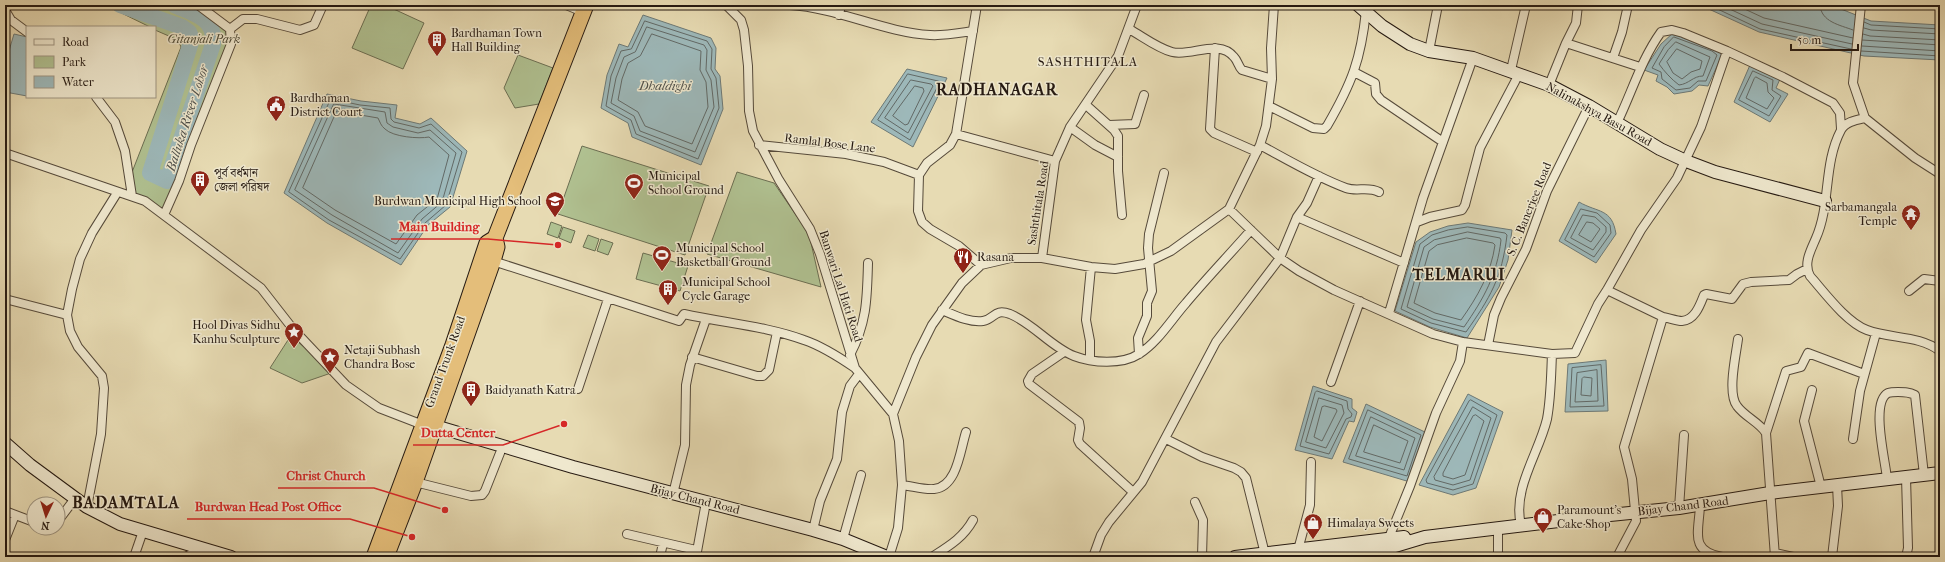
<svg xmlns="http://www.w3.org/2000/svg" width="1945" height="562" viewBox="0 0 1945 562" font-family="'IM FELL French Canon','Noto Serif Bengali',serif">
<style>
.green{fill:#b0c191;stroke:#6b6e52}
.water{fill:#9db8b9;stroke:#6d7976}
.lines{fill:none;stroke-linecap:round;stroke-linejoin:round}
.shore{stroke:#626966;stroke-width:1}
.river{stroke:#9db8b9;stroke-width:16}
.street-casing{stroke:#564a3a;stroke-width:10}
.secondary-casing{stroke:#261a12;stroke-width:14}
.highway-casing{stroke:#261a12;stroke-width:17}
.street{stroke:#efe8ce;stroke-width:8}
.secondary{stroke:#efe8ce;stroke-width:12}
.highway{stroke:#e4be7a;stroke-width:15}
.labels{text-anchor:middle;dominant-baseline:central;stroke-width:3;stroke-linejoin:round;paint-order:stroke}
.poi-label{font-size:12px;fill:#261a12;stroke:#efe8ce;text-anchor:start}
.park-label{font-size:12px;font-style:italic;fill:#4f4c38;stroke:#efe8ce}
.street-label{font-size:12px;fill:#261a12;stroke:#efe8ce}
.neighbourhood-label{font-size:13px;letter-spacing:1px;fill:#261a12;stroke:#efe8ce}
.water-label{font-size:13px;font-style:italic;fill:#50514c;stroke:#efe8ce}
.district-label{font-size:16px;font-weight:bold;letter-spacing:1px;fill:#261a12;stroke:#efe8ce}
.leader{fill:none;stroke:#d62828;stroke-width:1.5}
.callout-dot{fill:#d62828;stroke:#efe8ce;stroke-width:1.5}
.callout-label{font-size:13px;text-anchor:middle;font-weight:bold;fill:#d62828;stroke:#efe8ce;stroke-width:3;stroke-linejoin:round;paint-order:stroke}
</style>
<rect width="100%" height="100%" fill="#e7dbb3"/>
<filter id="stains"><feTurbulence type="fractalNoise" baseFrequency=".005" numOctaves="4"/><feColorMatrix values="0 0 0 0 .2 0 0 0 0 .09 0 0 0 0 .02 0 0 0 .5 -.17"/></filter>
<radialGradient id="worn" r=".72"><stop offset=".6" stop-color="#630" stop-opacity="0"/><stop offset="1" stop-color="#630" stop-opacity=".3"/></radialGradient>
<!-- green -->
<path class="green" d="M 105,5 L 201,5 L 224,23 L 231,44 L 164,215 L 129,197 L 127,185 L 181,47 L 178,40 L 155,30 L 155,27 L 150,27 Z
M 371,5 L 385,5 L 424,23 L 403,69 L 352,48 Z
M 518,55 L 553,68 L 539,104 L 515,108 L 504,88 Z
M 582,146 L 709,186 L 685,255 L 558,214 Z
M 737,172 L 774,183 L 809,234 L 821,287 L 707,254 Z
M 551,222 L 562,226 L 558,238 L 547,234 Z
M 563,227 L 575,231 L 571,243 L 559,238 Z
M 588,235 L 599,239 L 595,251 L 583,247 Z
M 601,239 L 613,243 L 608,255 L 597,251 Z
M 643,253 L 688,266 L 680,291 L 636,279 Z
M 288,340 L 298,342 L 334,372 L 302,383 L 270,368 Z"/>
<!-- water -->
<path class="water" d="M 1700,5 L 1831,5 L 1871,21 L 1940,25 L 1940,60 L 1864,56 L 1759,32 Z
M 643,15 L 711,38 L 716,48 L 715,69 L 720,76 L 723,109 L 701,165 L 632,137 L 628,123 L 601,108 L 607,75 L 619,44 L 628,47 Z
M 1673,33 L 1718,50 L 1722,55 L 1708,86 L 1699,85 L 1692,91 L 1674,94 L 1667,87 L 1656,81 L 1658,75 L 1644,70 L 1661,44 Z
M 14,34 L 27,37 L 27,96 L 5,92 L 5,64 Z
M 1750,65 L 1780,79 L 1776,88 L 1788,94 L 1770,122 L 1734,102 Z
M 907,69 L 947,78 L 913,147 L 871,122 Z
M 327,94 L 361,101 L 397,105 L 395,118 L 420,124 L 431,118 L 467,151 L 450,207 L 428,225 L 401,265 L 327,223 L 284,193 Z
M 1579,202 C 1598,213 1612,208 1616,234 L 1596,263 L 1559,241 Z
M 1468,223 L 1512,230 L 1508,260 L 1499,287 L 1467,338 L 1430,327 L 1395,311 L 1416,242 L 1430,232 L 1448,226 Z
M 1606,360 L 1608,411 L 1565,412 L 1568,364 Z
M 1313,386 L 1352,399 L 1352,408 L 1357,412 L 1354,422 L 1349,421 L 1332,459 L 1295,450 Z
M 1468,394 L 1503,412 L 1476,488 L 1453,495 L 1419,485 Z
M 1366,404 L 1427,433 L 1410,482 L 1343,462 Z"/>
<g class="lines">
<!-- shore -->
<path class="shore" d="M 1709,5 L 1760,29 L 1851,49
M 1721,5 L 1762,24 L 1852,44
M 1736,5 L 1764,18 L 1853,38
M 1820,5 C 1821,22 1840,25 1853,30
M 645,21 L 707,41 L 712,49 L 711,69 L 716,78 L 719,108 L 698,159 L 636,134 L 631,120 L 606,106 L 611,76 L 621,51 L 631,49 Z
M 1864,22 L 1871,25 L 1940,29
M 647,27 L 704,45 L 707,50 L 706,70 L 711,80 L 714,107 L 695,152 L 640,131 L 634,116 L 611,103 L 616,78 L 624,57 L 635,52 Z
M 1864,28 L 1871,30 L 1940,34
M 652,34 L 701,51 L 700,70 L 706,82 L 708,107 L 692,144 L 645,126 L 638,112 L 618,100 L 622,79 L 628,63 L 640,56 Z
M 1863,34 L 1870,36 L 1940,40
M 1674,37 L 1712,51 L 1717,55 L 1706,81 L 1698,81 L 1690,88 L 1676,90 L 1662,79 L 1661,72 L 1652,68 L 1664,47 Z
M 1862,40 L 1940,45
M 1676,42 L 1710,57 L 1703,76 C 1693,76 1689,84 1679,85 C 1671,79 1664,71 1659,64 L 1668,50 Z
M 1862,46 L 1940,51
M 1677,49 L 1702,61 L 1700,69 L 1691,72 L 1682,79 L 1673,73 L 1667,62 Z
M 1861,51 L 1940,56
M 1753,71 L 1773,80 L 1772,90 L 1781,96 L 1769,116 L 1739,100 Z
M 908,74 L 938,81 L 940,82 L 910,140 L 878,120 Z
M 1756,77 L 1767,83 L 1768,92 L 1774,98 L 1767,109 L 1746,98 L 1754,79 Z
M 911,80 L 931,84 L 933,86 L 908,133 L 885,118 Z
M 915,86 L 923,88 L 924,91 L 908,124 L 905,125 L 893,116 Z
M 331,99 L 360,105 L 390,108 L 391,119 L 394,122 L 419,128 L 431,124 L 462,152 L 446,205 L 425,223 L 400,259 L 329,220 L 289,192 Z
M 334,104 L 385,112 L 387,123 L 393,127 L 418,133 L 430,130 L 456,153 L 442,202 L 422,219 L 398,253 L 332,215 L 295,190 Z
M 337,111 L 378,118 C 380,122 381,126 385,129 C 393,137 419,139 429,137 L 449,155 L 437,199 L 417,215 L 396,244 L 335,210 L 303,188 Z
M 1581,209 L 1597,213 L 1610,225 L 1611,233 L 1594,257 L 1565,240 Z
M 1583,215 L 1595,217 L 1606,227 L 1606,232 L 1593,250 L 1571,238 Z
M 1587,222 L 1593,223 L 1600,229 L 1591,242 L 1579,235 Z
M 1468,227 L 1505,233 L 1507,235 C 1502,278 1490,298 1466,332 L 1431,323 L 1401,309 L 1420,244 L 1432,235 L 1448,230 Z
M 1468,232 L 1500,238 L 1501,240 C 1497,275 1484,298 1464,327 L 1433,319 L 1407,307 L 1424,247 L 1434,240 Z
M 1467,238 L 1493,243 L 1495,245 C 1491,273 1478,296 1461,320 L 1435,313 L 1414,303 L 1429,251 L 1437,245 Z
M 1601,365 L 1604,406 L 1570,407 L 1572,368 Z
M 1597,370 L 1598,401 L 1575,402 L 1577,373 Z
M 1584,377 L 1592,378 L 1591,396 L 1581,395 L 1582,379 Z
M 1317,391 L 1347,401 L 1348,409 L 1352,414 L 1351,417 L 1346,419 L 1329,454 L 1300,446 L 1315,393 Z
M 1319,398 L 1342,405 L 1344,413 L 1326,448 L 1306,442 Z
M 1471,400 L 1497,415 L 1473,484 L 1453,490 L 1427,483 L 1426,480 L 1469,401 Z
M 1325,406 L 1336,409 L 1337,411 L 1322,441 L 1314,437 L 1322,407 Z
M 1473,407 L 1491,418 L 1470,480 L 1453,485 L 1435,480 L 1434,477 Z
M 1368,410 L 1421,435 L 1407,476 L 1349,459 Z
M 1476,415 L 1484,421 L 1465,475 L 1453,479 L 1443,476 L 1443,473 L 1473,416 Z
M 1371,417 L 1415,438 L 1404,470 L 1356,456 Z
M 1374,425 L 1408,441 L 1400,463 L 1364,452 Z"/>
<!-- river -->
<path class="river" d="M 120,5 L 182,27 L 189,32 L 192,39 L 150,173 L 167,181 L 213,44 C 216,18 194,14 174,5"/>
<defs>
<path id="street" d="M 566,5 L 583,12
M 726,5 L 741,20 L 744,30 L 748,66 L 749,111 L 753,131 L 779,180 L 810,229 L 820,254 L 855,368 L 893,414 L 899,441 L 902,485 L 898,528 L 889,557
M 790,5 C 838,8 883,32 930,35 C 944,36 959,33 973,31
M 977,5 L 956,134 L 950,145 L 927,163 L 919,175 L 918,211 L 922,222 L 930,229 L 959,246 L 981,265
M 1861,5 L 1853,83 L 1865,118 C 1856,120 1845,122 1841,130 C 1823,164 1831,204 1816,238 C 1811,250 1803,263 1810,276 C 1825,293 1846,322 1867,330 C 1891,339 1919,335 1940,351
M 5,10 L 11,20 L 27,32
M 839,15 L 841,5
M 230,29 L 243,19 L 257,19 L 300,30 L 314,25 L 323,5
M 1129,29 C 1142,36 1157,48 1172,52 C 1191,57 1219,38 1234,57 C 1238,61 1238,66 1242,70 L 1272,79
M 1566,43 L 1640,67
M 1215,48 L 1210,129 L 1214,133 L 1257,152
M 1429,51 L 1438,5
M 1613,58 L 1622,32 L 1628,5
M 1511,70 L 1526,5
M 1354,72 L 1375,83 L 1376,94 L 1381,100 L 1443,142
M 1549,85 L 1566,43 L 1576,23 L 1578,5
M 96,97 L 115,122 L 125,151 L 132,196
M 1086,105 L 1114,130 L 1118,136 L 1118,171 L 1122,215
M 1269,106 L 1313,128 L 1324,129 L 1327,126 C 1352,83 1361,59 1366,11
M 1865,118 L 1915,158 L 1940,174
M 1617,123 C 1632,92 1641,60 1661,32 L 1672,30 L 1683,33 L 1727,51 L 1783,77 L 1833,103 L 1840,113 L 1841,129
M 1109,125 L 1135,124 L 1144,95
M 1070,127 L 1095,145 L 1118,157
M 956,134 L 1055,161
M 759,145 L 846,154 L 884,162 L 919,175
M 1260,145 C 1288,160 1316,177 1346,188 C 1357,192 1368,186 1379,192
M 5,153 L 145,201 L 261,288 L 293,329 L 346,385 L 379,408 L 423,425
M 1229,209 L 1280,258 L 1299,271 L 1334,290 L 1433,334 L 1463,342 L 1552,354 L 1575,353 L 1598,304 L 1607,290 L 1641,230 L 1677,178 L 1701,127 L 1727,51
M 164,215 L 179,181 L 191,145 L 231,44 L 230,29 L 198,5
M 1297,217 L 1404,263
M 1417,222 L 1430,217 L 1462,210 L 1465,205 L 1480,148 L 1519,74
M 1042,258 L 1055,161 L 1070,127 L 1118,56 L 1137,5
M 493,261 L 679,321 L 684,314 C 724,323 766,326 804,340 C 822,346 839,357 855,368
M 1607,290 L 1663,317 L 1624,447 L 1632,479 L 1636,521 L 1617,557
M 1909,291 L 1924,279 L 1940,281
M 5,299 L 67,315
M 942,310 C 954,315 970,323 983,321 C 995,319 994,308 1010,314 C 1034,324 1051,347 1074,356 C 1092,363 1122,365 1139,354 C 1158,342 1171,320 1186,303 C 1207,278 1230,254 1251,230
M 1389,313 L 1423,198 L 1473,58
M 1663,317 C 1669,318 1677,321 1682,321 C 1695,320 1700,305 1704,295 L 1706,294 L 1732,299 L 1743,284 L 1751,282 L 1789,280 L 1797,274 L 1807,269
M 1738,339 C 1736,355 1727,393 1737,406 C 1745,417 1759,422 1766,433 L 1775,557
M 1488,345 L 1494,315 L 1501,298 L 1526,249 L 1547,191 L 1589,106
M 1064,352 L 1032,374 L 1028,381 L 1029,384 L 1079,422 L 1080,428 L 1078,440 L 1080,444 L 1133,492
M 1139,354 L 1138,338 L 1147,316 L 1147,303 L 1152,291 L 1148,248 L 1149,234 L 1164,173
M 850,355 C 867,322 867,299 868,263
M 692,357 L 757,376 L 763,376 L 769,370 L 777,332
M 1090,360 L 1090,341 L 1086,320 L 1091,267
M 1331,382 L 1360,301
M 578,389 L 608,299
M 1812,390 L 1804,421 L 1821,487
M 893,414 L 916,357 L 932,325 L 962,283 L 981,265 L 1011,258 L 1042,258 L 1091,267 L 1115,269 L 1144,264 L 1171,251 L 1229,209 L 1260,145 L 1266,126 L 1272,79 L 1271,48 L 1274,5
M 1766,433 L 1786,371 L 1801,367 L 1808,353 L 1864,374
M 1166,439 L 1202,457 L 1234,468 L 1241,472 L 1246,478 L 1265,554
M 1853,439 L 1860,391 L 1876,333
M 1906,477 L 1908,548 L 1906,557
M 1887,479 C 1886,463 1870,402 1888,393 C 1891,392 1895,392 1898,392 C 1905,392 1909,392 1915,395 L 1924,475
M 415,482 L 471,496 L 482,495 L 485,491 L 500,453
M 902,485 C 912,486 924,490 934,489 C 957,487 960,451 966,432
M 673,494 L 685,445 L 686,385 L 690,365 L 706,319
M 1195,502 L 1203,520 L 1202,557
M 1700,505 C 1699,532 1689,551 1722,557
M 87,507 L 101,434 L 104,388 L 102,376 L 78,347 L 70,331 L 67,315 L 72,289 L 80,259 L 92,233 L 117,193
M 1679,508 L 1684,435
M 5,511 L 34,522
M 58,521 L 76,497
M 1521,525 C 1512,489 1539,453 1547,419 C 1551,397 1551,376 1552,354
M 1498,528 L 1498,557
M 813,530 L 820,501 L 837,459 L 842,412 L 850,386 L 859,374
M 627,534 L 696,550
M 843,539 L 861,475
M 5,540 L 15,515
M 1388,540 L 1410,486 L 1436,413 L 1460,361 L 1463,342
M 1298,550 L 1310,505 L 1311,462
M 1775,553 L 1793,557
M 134,557 L 143,531
M 186,557 L 200,548
M 660,557 L 663,543
M 696,557 L 706,502
M 932,557 C 949,546 963,538 973,520
M 1093,557 L 1101,535 L 1109,522 L 1142,482 L 1216,342 L 1280,258 L 1297,217 L 1307,203 L 1319,176
M 1832,557 L 1838,506 L 1837,485"/>
<path id="secondary" d="M 1358,5 L 1382,26 L 1410,44 L 1429,51 L 1473,58 L 1549,85 L 1589,106 L 1660,149 L 1686,161 L 1715,172 L 1825,201
M 428,424 L 573,467 L 813,530 L 843,539 L 887,557
M 5,443 L 30,465 L 87,507 L 120,524 L 231,557
M 1235,557 L 1404,537
M 1307,557 L 1385,549 L 1425,537 L 1600,516 L 1679,508 L 1770,493 L 1940,473"/>
<path id="highway" d="M 374,557 L 453,345 L 487,243 L 495,238
M 386,557 L 415,482 L 493,261 L 497,247 L 495,238 L 586,5"/>
</defs>
<!-- street casing -->
<use href="#street" class="street-casing"/>
<!-- secondary casing -->
<use href="#secondary" class="secondary-casing"/>
<!-- highway casing -->
<use href="#highway" class="highway-casing"/>
<!-- street -->
<use href="#street" class="street"/>
<!-- secondary -->
<use href="#secondary" class="secondary"/>
<!-- highway -->
<use href="#highway" class="highway"/>
</g>
<!-- icons -->
<defs>
<symbol id="building-pin" viewBox="-11 -11 22 30"><path d="M0 17L-7.5 6A9.5 9.5 0 1 1 7.5 6Z" fill="#8f2418" stroke="#efe8ce"/><path d="M-4-6H4V6H1V3H-1V6H-4ZM-2.5-4.3h1.7v1.8h-1.7ZM.8-4.3h1.7v1.8H.8ZM-2.5-1h1.7V.8h-1.7ZM.8-1h1.7V.8H.8Z" fill="#fff"/></symbol>
<symbol id="civic-pin" viewBox="-11 -11 22 30"><path d="M0 17L-7.5 6A9.5 9.5 0 1 1 7.5 6Z" fill="#8f2418" stroke="#efe8ce"/><path d="M-.6-6.5H3V-4.5H.6V-3L4-1V1h2V6H-6V1h2V-1L-.6-3ZM-1.2 2.5V6h2.4V2.5Z" fill="#fff"/></symbol>
<symbol id="stadium-pin" viewBox="-11 -11 22 30"><path d="M0 17L-7.5 6A9.5 9.5 0 1 1 7.5 6Z" fill="#8f2418" stroke="#efe8ce"/><path d="M0-5a6.5 5 0 1 0 0 10a6.5 5 0 1 0 0-10ZM-3.5-1.8h7v3.6h-7Z" fill="#fff"/></symbol>
<symbol id="school-pin" viewBox="-11 -11 22 30"><path d="M0 17L-7.5 6A9.5 9.5 0 1 1 7.5 6Z" fill="#8f2418" stroke="#efe8ce"/><path d="M0-5L7-2L0 1L-7-2ZM-4 1L0 2.5L4 1V4Q0 6-4 4Z" fill="#fff"/></symbol>
<symbol id="temple-pin" viewBox="-11 -11 22 30"><path d="M0 17L-7.5 6A9.5 9.5 0 1 1 7.5 6Z" fill="#8f2418" stroke="#efe8ce"/><path d="M0-6L5-2H3V0L6.5 2.5H4V6H1.5V3h-3V6H-4V2.5H-6.5L-3 0V-2H-5Z" fill="#fff"/></symbol>
<symbol id="restaurant-pin" viewBox="-11 -11 22 30"><path d="M0 17L-7.5 6A9.5 9.5 0 1 1 7.5 6Z" fill="#8f2418" stroke="#efe8ce"/><path d="M-5-6h1v4h1v-4h1v4h1v-4h1v5L-1.5 .5V6h-2V.5L-5-1ZM5-6V6H3V1.5H1.5Q1.5-4 5-6Z" fill="#fff"/></symbol>
<symbol id="sight-pin" viewBox="-11 -11 22 30"><path d="M0 17L-7.5 6A9.5 9.5 0 1 1 7.5 6Z" fill="#8f2418" stroke="#efe8ce"/><path d="M0-6L1.8-2.2L6-1.7L2.9 1.2L3.7 5.4L0 3.3L-3.7 5.4L-2.9 1.2L-6-1.7L-1.8-2.2Z" fill="#fff"/></symbol>
<symbol id="shop-pin" viewBox="-11 -11 22 30"><path d="M0 17L-7.5 6A9.5 9.5 0 1 1 7.5 6Z" fill="#8f2418" stroke="#efe8ce"/><path d="M-5-2.5h2.3a2.7 3.5 0 0 1 5.4 0H5L5.5 6h-11ZM-1.5-2.5h3a1.5 2.3 0 0 0-3 0Z" fill="#fff"/></symbol>
</defs>
<g fill-rule="evenodd">
<use href="#building-pin" x="426" y="29" width="22" height="30"/>
<use href="#civic-pin" x="265" y="94" width="22" height="30"/>
<use href="#building-pin" x="189" y="169" width="22" height="30"/>
<use href="#stadium-pin" x="623" y="172" width="22" height="30"/>
<use href="#school-pin" x="544" y="190" width="22" height="30"/>
<use href="#temple-pin" x="1900" y="203" width="22" height="30"/>
<use href="#stadium-pin" x="651" y="244" width="22" height="30"/>
<use href="#restaurant-pin" x="952" y="246" width="22" height="30"/>
<use href="#building-pin" x="657" y="278" width="22" height="30"/>
<use href="#sight-pin" x="283" y="321" width="22" height="30"/>
<use href="#sight-pin" x="319" y="346" width="22" height="30"/>
<use href="#building-pin" x="460" y="379" width="22" height="30"/>
<use href="#shop-pin" x="1532" y="506" width="22" height="30"/>
<use href="#shop-pin" x="1302" y="512" width="22" height="30"/>
</g>
<g class="labels">
<!-- poi labels -->
<g class="poi-label">
<text x="451" y="33">Bardhaman Town<tspan x="451" dy="14">Hall Building</tspan></text>
<text x="290" y="98">Bardhaman<tspan x="290" dy="14">District Court</tspan></text>
<text x="214" y="173">পূর্ব বর্ধমান<tspan x="214" dy="14">জেলা পরিষদ</tspan></text>
<text x="648" y="176">Municipal<tspan x="648" dy="14">School Ground</tspan></text>
<text x="541" y="201" text-anchor="end">Burdwan Municipal High School</text>
<text x="1897" y="207" text-anchor="end">Sarbamangala<tspan x="1897" dy="14">Temple</tspan></text>
<text x="676" y="248">Municipal School<tspan x="676" dy="14">Basketball Ground</tspan></text>
<text x="977" y="257">Rasana</text>
<text x="682" y="282">Municipal School<tspan x="682" dy="14">Cycle Garage</tspan></text>
<text x="280" y="325" text-anchor="end">Hool Divas Sidhu<tspan x="280" dy="14">Kanhu Sculpture</tspan></text>
<text x="344" y="350">Netaji Subhash<tspan x="344" dy="14">Chandra Bose</tspan></text>
<text x="485" y="390">Baidyanath Katra</text>
<text x="1557" y="510">Paramount's<tspan x="1557" dy="14">Cake Shop</tspan></text>
<text x="1327" y="523">Himalaya Sweets</text>
</g>
<!-- park labels -->
<g class="park-label">
<text x="204" y="39">Gitanjali Park</text>
</g>
<!-- street labels -->
<g class="street-label">
<text transform="translate(1599 114) rotate(29)">Nalinakshya Basu Road</text>
<text transform="translate(830 143) rotate(7)">Ramlal Bose Lane</text>
<text transform="translate(1038 203) rotate(-81)">Sashthitala Road</text>
<text transform="translate(1529 209) rotate(-68)">S. C. Banerjee Road</text>
<text transform="translate(841 286) rotate(72)">Banwari Lal Hati Road</text>
<text transform="translate(445 362) rotate(-70)">Grand Trunk Road</text>
<text transform="translate(695 499) rotate(14)">Bijay Chand Road</text>
<text transform="translate(1683 506) rotate(-7)">Bijay Chand Road</text>
</g>
<!-- neighbourhood labels -->
<g class="neighbourhood-label">
<text x="1088" y="61">SASHTHITALA</text>
</g>
<!-- water labels -->
<g class="water-label">
<text x="665" y="85">Dhaldighi</text>
<text transform="translate(187 118) rotate(-72)">Balluka River Lohor</text>
</g>
<!-- district labels -->
<g class="district-label">
<text x="997" y="89">RADHANAGAR</text>
<text x="1459" y="274">TELMARUI</text>
<text x="126" y="502">BADAMTALA</text>
</g>
</g>
<!-- callouts -->
<path class="leader" d="M558 245L488 239H391M564 424L503 445H413M445 510L374 488H278M412 537L350 519H187"/>
<g class="callout-dot">
<circle cx="558" cy="245" r="4"/>
<circle cx="564" cy="424" r="4"/>
<circle cx="445" cy="510" r="4"/>
<circle cx="412" cy="537" r="4"/>
</g>
<g class="callout-label">
<text x="439" y="231">Main Building</text>
<text x="458" y="437">Dutta Center</text>
<text x="326" y="480">Christ Church</text>
<text x="268" y="511">Burdwan Head Post Office</text>
</g>
<!-- margin -->
<rect width="1945" height="562" fill="none" stroke="#e7dbb3" stroke-width="20"/>
<rect x="6" y="6" width="1933" height="550" fill="none" stroke="#261a12" stroke-width="2"/>
<rect x="10" y="10" width="1925" height="542" fill="none" stroke="#261a12"/>
<!-- legend -->
<rect x="26" y="26" width="130" height="72" fill="#efe8ce" stroke="#9f9683"/>
<rect x="34" y="39" width="20" height="6" fill="#efe8ce" stroke="#9f9683"/>
<text x="62" y="46" font-size="12" fill="#261a12">Road</text>
<rect x="34" y="56" width="20" height="12" fill="#b0c191" stroke="#9f9683"/>
<text x="62" y="66" font-size="12" fill="#261a12">Park</text>
<rect x="34" y="76" width="20" height="12" fill="#9db8b9" stroke="#9f9683"/>
<text x="62" y="86" font-size="12" fill="#261a12">Water</text>
<!-- north arrow -->
<g transform="translate(46 516) rotate(184)"><circle r="19" fill="#efe8ce" stroke="#9f9683"/>
<path d="M0-3L7 15L0 10L-7 15Z" fill="#8f2418"/>
<text y="-6" font-size="11" font-weight="bold" text-anchor="middle" fill="#261a12">N</text>
</g>
<!-- scale -->
<path d="M1791 44v6h67v-6" fill="none" stroke="#261a12" stroke-width="2"/>
<text x="1797" y="44" font-size="12" fill="#261a12" stroke="#efe8ce" stroke-width="3" paint-order="stroke">50 m</text>
<rect width="100%" height="100%" filter="url(#stains)"/>
<rect width="100%" height="100%" fill="url(#worn)"/>
</svg>
